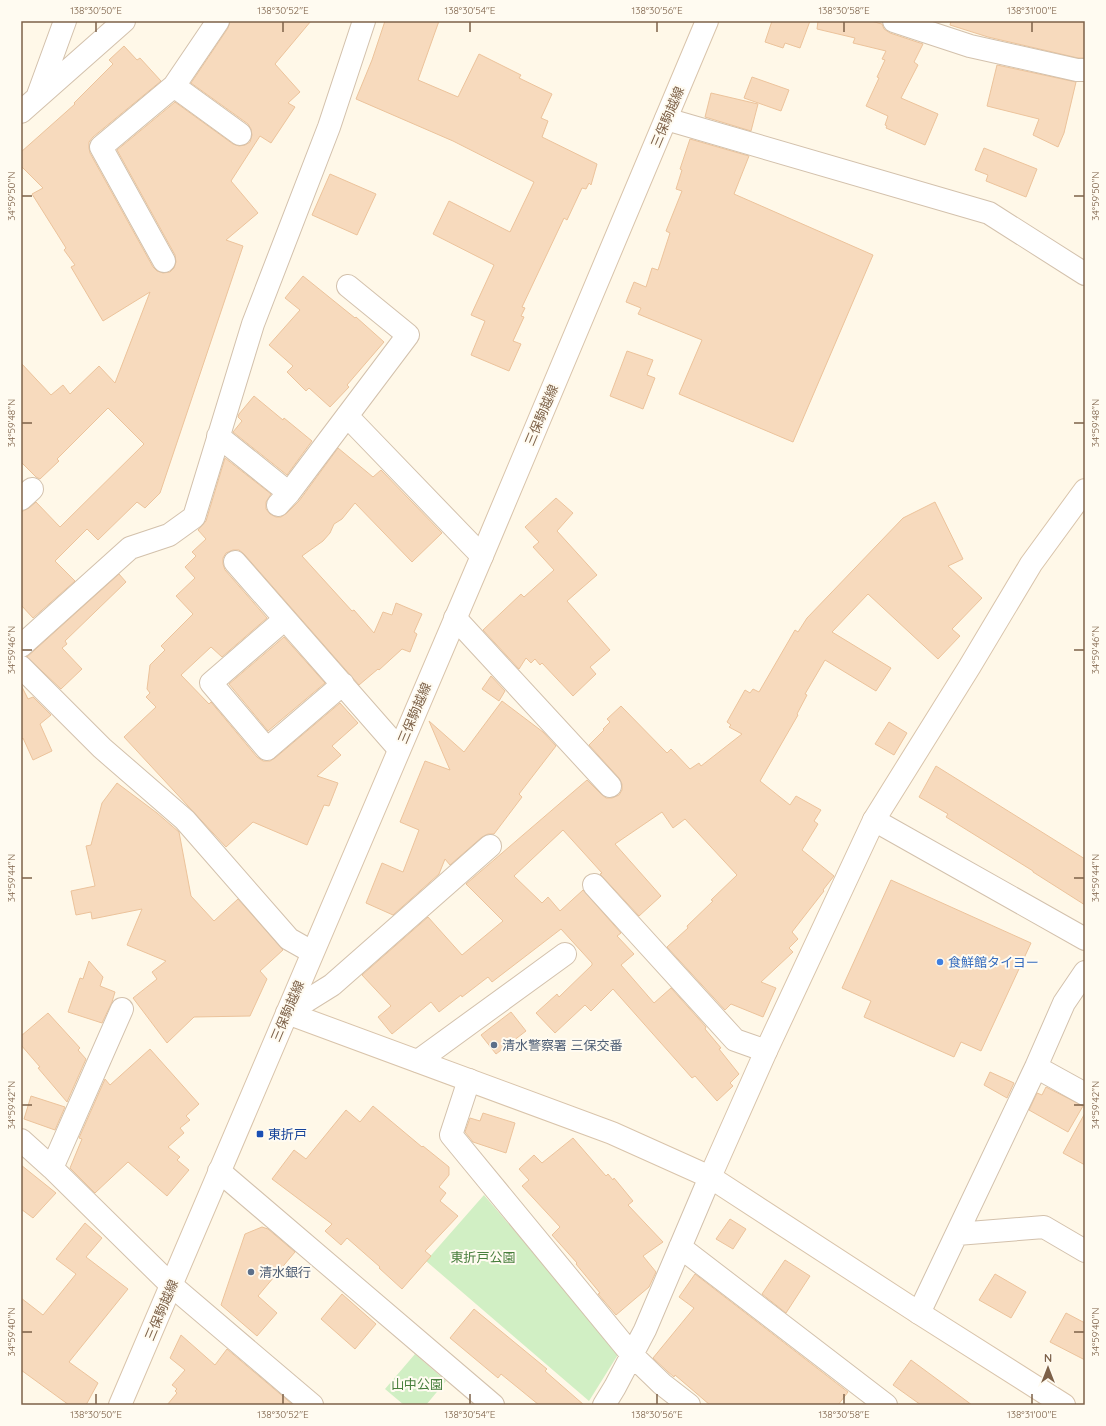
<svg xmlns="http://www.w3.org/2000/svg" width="1106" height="1426" viewBox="0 0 1106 1426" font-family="Quicksand,'Noto Sans JP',sans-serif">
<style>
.green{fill:#d1efc4}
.building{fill:#f7dabd;stroke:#ecc39b}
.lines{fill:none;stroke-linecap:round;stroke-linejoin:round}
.street-casing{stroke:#d3c1ac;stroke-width:24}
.secondary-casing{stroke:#d9c4ab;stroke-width:24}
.street{stroke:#fff;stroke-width:22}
.secondary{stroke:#fff;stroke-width:22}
.ticks{fill:none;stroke:#7d6148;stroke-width:1.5}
.shop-dot{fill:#3f7fe0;stroke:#fffbf1;stroke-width:1.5}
.service-dot{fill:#5c6f8a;stroke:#fffbf1;stroke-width:1.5}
.transit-dot{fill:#1a4fb4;stroke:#fffbf1;stroke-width:1.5}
.labels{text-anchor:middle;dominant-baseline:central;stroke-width:4;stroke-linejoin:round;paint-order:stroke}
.street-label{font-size:13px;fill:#7d6148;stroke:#fffbf1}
.shop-label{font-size:13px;fill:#366cbe;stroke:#fffbf1;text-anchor:start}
.service-label{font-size:13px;fill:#4e5e75;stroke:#fffbf1;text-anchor:start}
.transit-label{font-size:13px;fill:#164399;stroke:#fffbf1;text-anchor:start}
.park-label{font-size:13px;fill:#477e3c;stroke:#fffbf1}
.neatline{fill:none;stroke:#7d6148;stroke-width:1.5}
.ticks-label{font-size:10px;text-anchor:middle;fill:#7d6148}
</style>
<rect width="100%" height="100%" fill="#fff8e8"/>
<!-- green -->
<path class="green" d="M 484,1195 L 619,1353 L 589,1401 L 426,1261 Z
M 415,1354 L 446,1381 L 426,1405 L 404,1405 L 385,1389 Z"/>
<!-- building -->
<path class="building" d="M 230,21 L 311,21 L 275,64 L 300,92 L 288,103 L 295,107 L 271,143 L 260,136 L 231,181 L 258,213 L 226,240 L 243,246 L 160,493 L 145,508 L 137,502 L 98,540 L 87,529 L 55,561 L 75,581 L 33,618 L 21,605 L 21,512 L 29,508 L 36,502 L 60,527 L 144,444 L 108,408 L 57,459 L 59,461 L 40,479 L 36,477 L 21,462 L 21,363 L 51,395 L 63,385 L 70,394 L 99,366 L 115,383 L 150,292 L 103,321 L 71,267 L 75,265 L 64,250 L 66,248 L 32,194 L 43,188 L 21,166 L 21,152 L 75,104 L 74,103 L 113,64 L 109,60 L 124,46 L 137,60 L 140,58 L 161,81 L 93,137 L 89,142 L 89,148 L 90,153 L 153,267 L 157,271 L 163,273 L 170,272 L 174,268 L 176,262 L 175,255 L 117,150 L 175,102 L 233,144 L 239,146 L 245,145 L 250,142 L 252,135 L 251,129 L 248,124 L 191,83 L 228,28 Z
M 385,21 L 439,21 L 418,80 L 458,97 L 479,54 L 521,75 L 519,78 L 552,94 L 541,118 L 548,121 L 542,137 L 597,164 L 591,185 L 589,183 L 586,189 L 582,188 L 567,220 L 564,218 L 522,307 L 525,308 L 521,316 L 524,317 L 513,341 L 521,344 L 509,371 L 471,355 L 485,321 L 471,315 L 494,265 L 433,234 L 449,201 L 510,232 L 534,182 L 453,141 L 356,99 L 372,60 Z
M 772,21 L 810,21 L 800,48 L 785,43 L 783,48 L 765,42 Z
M 818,21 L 871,21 L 882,24 L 884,29 L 890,33 L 923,44 L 914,62 L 918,65 L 901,98 L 938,114 L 925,145 L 886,128 L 887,126 L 885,125 L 888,116 L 866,106 L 879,78 L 877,77 L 885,60 L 882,59 L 886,51 L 853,43 L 855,38 L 817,29 Z
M 951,21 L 1085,21 L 1085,58 L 1078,58 L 988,37 L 950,25 Z
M 997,65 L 1076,82 L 1064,133 L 1058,147 L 1033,135 L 1039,119 L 987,106 Z
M 752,77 L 789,90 L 781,111 L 744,98 Z
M 711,93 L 758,104 L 751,131 L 705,117 Z
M 690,139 L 749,156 L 734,194 L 873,255 L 793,442 L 679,394 L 702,340 L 638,314 L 641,308 L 626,302 L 634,282 L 646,287 L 652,268 L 658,270 L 670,233 L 666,231 L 682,191 L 676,189 L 682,170 L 680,169 Z
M 984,148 L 1037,169 L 1026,197 L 986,181 L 988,175 L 975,170 Z
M 330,174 L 376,194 L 357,235 L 312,215 Z
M 303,276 L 355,318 L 356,317 L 384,342 L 347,385 L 349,387 L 330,407 L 309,388 L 306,391 L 287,372 L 293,366 L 269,345 L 300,310 L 285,298 Z
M 627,351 L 653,360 L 647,375 L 655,378 L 643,409 L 610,396 Z
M 254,396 L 283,420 L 284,418 L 312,441 L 287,475 L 233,432 L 242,421 L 238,417 L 239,414 Z
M 338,448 L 373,477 L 381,470 L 442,533 L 412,562 L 355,503 L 342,519 L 334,524 L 330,533 L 323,541 L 302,556 L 352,611 L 354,610 L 374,633 L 383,612 L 392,615 L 396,603 L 422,614 L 414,632 L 417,634 L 410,652 L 402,649 L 379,670 L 378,669 L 359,685 L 244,554 L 239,550 L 233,550 L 226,553 L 223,558 L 223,564 L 225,570 L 267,618 L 222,657 L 211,647 L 181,675 L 209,704 L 211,702 L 257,757 L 263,761 L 270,761 L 275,758 L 340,703 L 358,723 L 332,746 L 341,755 L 317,776 L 338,783 L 329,806 L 324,805 L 307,845 L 253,822 L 226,847 L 124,737 L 156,707 L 146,697 L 150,693 L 147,689 L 150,665 L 165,650 L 161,646 L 193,614 L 176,596 L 195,578 L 185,567 L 196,556 L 192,552 L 206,539 L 198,530 L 206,521 L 225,458 L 271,494 L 266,502 L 266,509 L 270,514 L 276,517 L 281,517 L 287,513 L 299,501 Z
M 556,498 L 573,513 L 557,531 L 597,575 L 567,601 L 610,650 L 590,667 L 596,674 L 573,696 L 542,663 L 540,665 L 535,659 L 531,663 L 526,658 L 519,669 L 483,630 L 521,594 L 524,597 L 554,570 L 533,547 L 539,542 L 525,527 Z
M 935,502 L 963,559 L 948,566 L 982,598 L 952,629 L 960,636 L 938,659 L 868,594 L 832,632 L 891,668 L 876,691 L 825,660 L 805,694 L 807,695 L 797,714 L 798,715 L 760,781 L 790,805 L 796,796 L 821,810 L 814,821 L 818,824 L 802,850 L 834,876 L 823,890 L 824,891 L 792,932 L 798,939 L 789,948 L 793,952 L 761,982 L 776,988 L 763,1017 L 731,1004 L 725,1010 L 667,947 L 688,928 L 687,926 L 713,901 L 711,900 L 737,875 L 685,819 L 673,828 L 662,812 L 615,844 L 661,896 L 639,916 L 600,874 L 602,873 L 563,830 L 514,876 L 542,903 L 548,897 L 560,911 L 583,890 L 621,933 L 617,936 L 634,954 L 621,965 L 654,1003 L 671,988 L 706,1027 L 705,1029 L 721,1048 L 719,1049 L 739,1074 L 730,1083 L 733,1086 L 717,1101 L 695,1076 L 692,1078 L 613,989 L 591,1011 L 585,1005 L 555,1033 L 536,1013 L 557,994 L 559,997 L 592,965 L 592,963 L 561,929 L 492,982 L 488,977 L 462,997 L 461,995 L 439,1012 L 431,1002 L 392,1034 L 378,1017 L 391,1006 L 362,975 L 428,917 L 462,955 L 503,921 L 466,884 L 587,780 L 601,794 L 606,798 L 612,798 L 619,795 L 622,790 L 622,784 L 619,778 L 589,745 L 604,730 L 603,729 L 610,722 L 607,719 L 621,706 L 667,753 L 671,749 L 690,769 L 699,763 L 701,766 L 742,734 L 729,727 L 731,725 L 727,722 L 745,690 L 750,693 L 753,689 L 759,692 L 795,630 L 798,632 L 807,618 L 903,518 Z
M 119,574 L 126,582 L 65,641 L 67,644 L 62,648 L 82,669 L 61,689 L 27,657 Z
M 284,637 L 325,683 L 268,731 L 229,684 Z
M 491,676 L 505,691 L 499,701 L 482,689 Z
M 21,685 L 28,699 L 33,697 L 51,715 L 40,724 L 52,751 L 33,760 L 23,738 L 21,740 Z
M 502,701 L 543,732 L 556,746 L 519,794 L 522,797 L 494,834 L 488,834 L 482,837 L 450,865 L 445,859 L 439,874 L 393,915 L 366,903 L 382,863 L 403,872 L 419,830 L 400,822 L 425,761 L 450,770 L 429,721 L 464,752 Z
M 889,722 L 907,733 L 894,755 L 875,744 Z
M 936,766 L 1085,859 L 1085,905 L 1033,872 L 1033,871 L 946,817 L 948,814 L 919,797 Z
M 117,783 L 157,813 L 179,832 L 191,896 L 214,921 L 238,899 L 283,950 L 260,971 L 267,979 L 250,1016 L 194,1017 L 167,1043 L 133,998 L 157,979 L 152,972 L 166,961 L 127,945 L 142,909 L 92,919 L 91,912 L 76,915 L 71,891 L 95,886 L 86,846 L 91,845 L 102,803 Z
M 891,880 L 1031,943 L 981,1051 L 961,1042 L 954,1057 L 864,1017 L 871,1001 L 842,988 Z
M 89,961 L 103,977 L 100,986 L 115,992 L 112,1002 L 102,1023 L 68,1012 L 80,978 L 83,979 Z
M 511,1012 L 526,1031 L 496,1054 L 481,1035 Z
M 48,1013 L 80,1048 L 78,1050 L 86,1059 L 67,1102 L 38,1068 L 40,1067 L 21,1045 L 21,1036 Z
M 150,1049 L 199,1104 L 186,1116 L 190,1120 L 180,1128 L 184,1133 L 168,1147 L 180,1157 L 177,1160 L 189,1170 L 167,1196 L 128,1162 L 95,1193 L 70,1168 L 82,1139 L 79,1138 L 105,1079 L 110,1085 Z
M 990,1072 L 1014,1083 L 1007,1098 L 984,1085 Z
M 1046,1087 L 1083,1106 L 1068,1132 L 1029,1110 L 1037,1093 L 1042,1095 Z
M 31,1096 L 65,1107 L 55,1130 L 24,1119 Z
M 373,1106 L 422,1147 L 423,1146 L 449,1167 L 449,1175 L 439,1187 L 446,1193 L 440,1201 L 458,1216 L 425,1251 L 431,1256 L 402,1289 L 379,1268 L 380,1267 L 347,1238 L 341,1245 L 325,1231 L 332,1224 L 272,1179 L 294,1150 L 306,1159 L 346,1110 L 360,1122 Z
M 483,1113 L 515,1123 L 506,1153 L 473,1142 L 465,1132 L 470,1118 L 480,1121 Z
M 1085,1113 L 1085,1165 L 1063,1153 Z
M 573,1138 L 606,1176 L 608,1174 L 613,1180 L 614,1178 L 633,1201 L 628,1205 L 663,1242 L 643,1256 L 656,1272 L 649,1287 L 616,1315 L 598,1294 L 600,1293 L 576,1264 L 577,1263 L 552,1235 L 560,1227 L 522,1186 L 529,1180 L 519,1169 L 534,1155 L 542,1163 Z
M 21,1165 L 56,1193 L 33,1218 L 21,1209 Z
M 730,1219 L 746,1229 L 733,1249 L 716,1239 Z
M 85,1223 L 102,1238 L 86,1257 L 128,1289 L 69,1362 L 98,1383 L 86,1405 L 69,1405 L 21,1370 L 21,1298 L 43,1315 L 76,1274 L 56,1259 Z
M 262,1227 L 268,1229 L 295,1252 L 258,1296 L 277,1313 L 257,1336 L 221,1305 L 245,1234 Z
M 785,1260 L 810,1276 L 786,1313 L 762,1294 Z
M 695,1274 L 848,1392 L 838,1405 L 710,1405 L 675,1375 L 674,1377 L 667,1371 L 653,1358 L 694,1308 L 679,1297 Z
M 995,1274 L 1026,1292 L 1011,1318 L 979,1300 Z
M 342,1294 L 376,1324 L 355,1349 L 321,1319 Z
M 474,1309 L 547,1369 L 545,1371 L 584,1405 L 539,1405 L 501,1374 L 498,1378 L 450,1338 Z
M 1066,1313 L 1085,1323 L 1085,1360 L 1050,1342 Z
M 181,1335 L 215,1365 L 227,1349 L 293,1405 L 167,1405 L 177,1393 L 175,1391 L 177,1389 L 172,1385 L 185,1370 L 170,1358 Z
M 911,1360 L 972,1405 L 921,1405 L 893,1385 Z"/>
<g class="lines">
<defs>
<path id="street" d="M 894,21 L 970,46 L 1077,70 L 1085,70
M 174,86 L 240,134
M 38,95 L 65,21
M 21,112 L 124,21
M 666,119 L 989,213 L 1085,274
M 164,261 L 101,147 L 174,86 L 218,21
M 347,416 L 482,556
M 218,436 L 289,493
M 21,499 L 32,489
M 278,505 L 289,493 L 408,335 L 348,286
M 235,562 L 399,749
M 455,618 L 610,786
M 285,619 L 211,683 L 267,749 L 343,684
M 21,646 L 130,548 L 169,535 L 194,517 L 253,324 L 329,127 L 364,21
M 21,667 L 102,748 L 185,820 L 289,939 L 312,952
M 874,820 L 1085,939
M 594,885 L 735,1040 L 766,1051
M 287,1013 L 332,985 L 490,846
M 418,1061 L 565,954
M 1036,1067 L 1085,1094
M 469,1080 L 451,1135 L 632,1355 L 662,1384 L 689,1405
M 21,1140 L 52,1168 L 171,1285 L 312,1405
M 52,1168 L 122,1009
M 219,1171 L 493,1405
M 957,1234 L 1044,1227 L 1085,1251
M 680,1247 L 886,1405
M 919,1313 L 1036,1067 L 1064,1003 L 1085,972
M 604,1405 L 615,1387 L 645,1330 L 710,1177"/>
<path id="secondary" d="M 287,1013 L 612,1133 L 710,1177 L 919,1313 L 1064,1405
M 710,1177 L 766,1051 L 874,820 L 970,666 L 1031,564 L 1085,490
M 120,1405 L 482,556 L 707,21"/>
</defs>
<!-- street casing -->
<use href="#street" class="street-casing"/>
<!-- secondary casing -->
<use href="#secondary" class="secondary-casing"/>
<!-- street -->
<use href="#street" class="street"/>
<!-- secondary -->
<use href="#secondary" class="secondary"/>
</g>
<!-- ticks -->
<path class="ticks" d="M 96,22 L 96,32M 283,22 L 283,32M 470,22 L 470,32M 657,22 L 657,32M 844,22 L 844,32M 1032,22 L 1032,32M 22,196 L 32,196M 1074,196 L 1084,196M 22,423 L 32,423M 1074,423 L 1084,423M 22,650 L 32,650M 1074,650 L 1084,650M 22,878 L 32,878M 1074,878 L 1084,878M 22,1105 L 32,1105M 1074,1105 L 1084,1105M 22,1332 L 32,1332M 1074,1332 L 1084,1332M 96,1394 L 96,1404M 283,1394 L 283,1404M 470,1394 L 470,1404M 657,1394 L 657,1404M 844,1394 L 844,1404M 1032,1394 L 1032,1404"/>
<!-- markers -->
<circle class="shop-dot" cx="940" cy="962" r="4"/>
<g class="service-dot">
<circle cx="494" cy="1045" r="4"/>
<circle cx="251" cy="1272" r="4"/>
</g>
<rect class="transit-dot" x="256" y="1130" width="8" height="8" rx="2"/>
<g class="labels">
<!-- street labels -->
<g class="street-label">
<text transform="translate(667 117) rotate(-67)">三保駒越線</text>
<text transform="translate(541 415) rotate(-67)">三保駒越線</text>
<text transform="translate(414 713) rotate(-67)">三保駒越線</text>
<text transform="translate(287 1011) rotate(-67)">三保駒越線</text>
<text transform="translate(161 1310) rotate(-67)">三保駒越線</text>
</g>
<!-- shop labels -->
<g class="shop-label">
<text x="948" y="962">食鮮館タイヨー</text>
</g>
<!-- service labels -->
<g class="service-label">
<text x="502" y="1045">清水警察署 三保交番</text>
<text x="259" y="1272">清水銀行</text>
</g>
<!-- transit labels -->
<g class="transit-label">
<text x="268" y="1134">東折戸</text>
</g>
<!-- park labels -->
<g class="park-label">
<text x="483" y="1257">東折戸公園</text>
<text x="417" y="1384">山中公園</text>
</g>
</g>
<!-- border -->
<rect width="1106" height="1426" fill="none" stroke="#fffbf1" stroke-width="44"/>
<!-- north arrow -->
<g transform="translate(1048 1368)" stroke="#fffbf1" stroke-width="3" paint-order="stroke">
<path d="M0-3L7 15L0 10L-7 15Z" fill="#7d6148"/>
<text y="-6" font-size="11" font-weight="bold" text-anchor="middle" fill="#7d6148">N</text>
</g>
<rect x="22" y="22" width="1062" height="1382" class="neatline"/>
<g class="ticks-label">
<text x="96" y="14">138°30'50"E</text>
<text x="283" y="14">138°30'52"E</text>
<text x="470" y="14">138°30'54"E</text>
<text x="657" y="14">138°30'56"E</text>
<text x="844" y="14">138°30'58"E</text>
<text x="1032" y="14">138°31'00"E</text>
<text transform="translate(11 196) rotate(-90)" y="4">34°59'50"N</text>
<text transform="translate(1095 196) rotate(-90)" y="4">34°59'50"N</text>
<text transform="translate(11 423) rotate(-90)" y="4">34°59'48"N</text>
<text transform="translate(1095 423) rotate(-90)" y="4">34°59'48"N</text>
<text transform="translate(11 650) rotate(-90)" y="4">34°59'46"N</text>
<text transform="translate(1095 650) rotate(-90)" y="4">34°59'46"N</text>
<text transform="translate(11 878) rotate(-90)" y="4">34°59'44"N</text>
<text transform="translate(1095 878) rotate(-90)" y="4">34°59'44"N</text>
<text transform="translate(11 1105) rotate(-90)" y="4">34°59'42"N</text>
<text transform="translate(1095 1105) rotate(-90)" y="4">34°59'42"N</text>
<text transform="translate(11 1332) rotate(-90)" y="4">34°59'40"N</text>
<text transform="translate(1095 1332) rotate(-90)" y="4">34°59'40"N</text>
<text x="96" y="1418">138°30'50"E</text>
<text x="283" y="1418">138°30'52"E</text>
<text x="470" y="1418">138°30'54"E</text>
<text x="657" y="1418">138°30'56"E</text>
<text x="844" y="1418">138°30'58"E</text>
<text x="1032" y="1418">138°31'00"E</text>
</g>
</svg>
